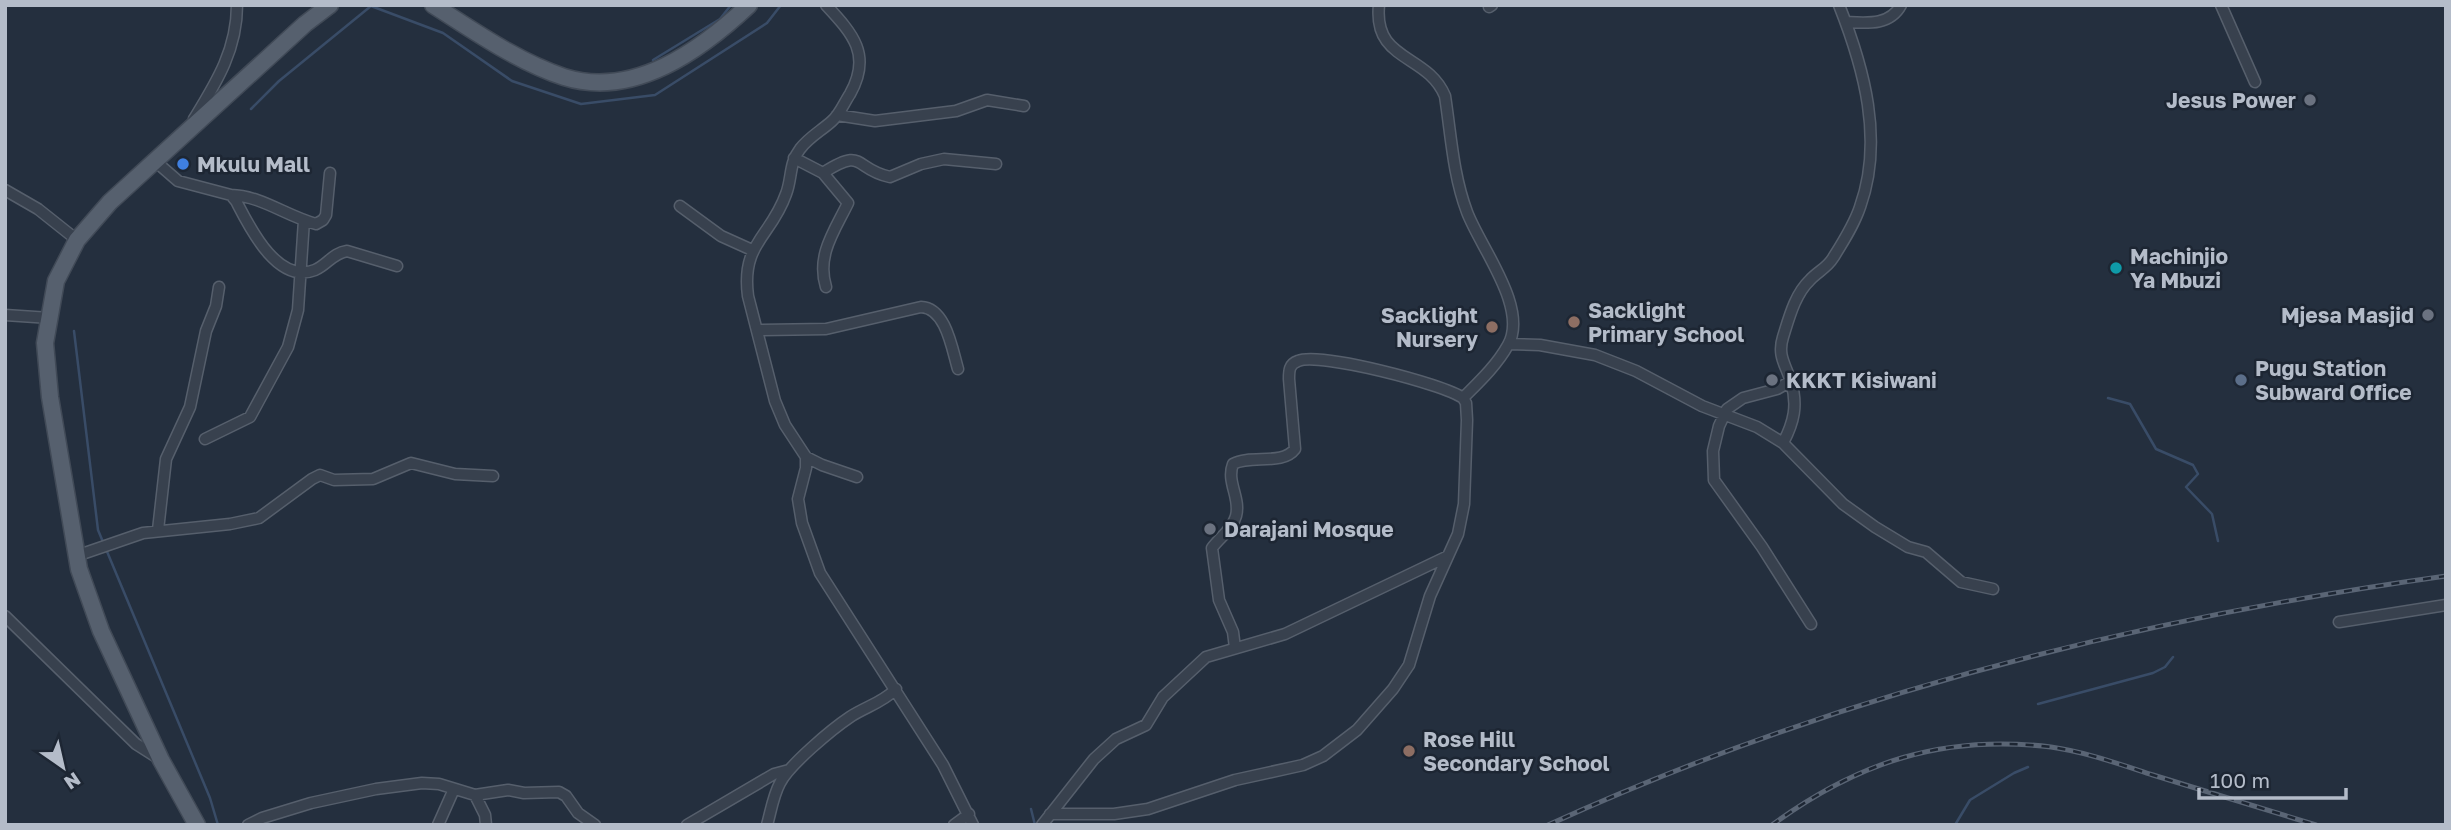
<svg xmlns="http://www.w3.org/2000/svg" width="2451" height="830" viewBox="0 0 2451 830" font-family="'Golos Text',sans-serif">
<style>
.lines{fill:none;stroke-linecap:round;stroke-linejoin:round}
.stream{stroke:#394c67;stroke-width:2.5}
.minor-casing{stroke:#565f6c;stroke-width:13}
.primary-casing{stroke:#414a57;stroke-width:19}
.minor{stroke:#38414e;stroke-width:10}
.primary{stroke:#56606e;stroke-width:16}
.rail-casing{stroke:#5a6575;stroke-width:5}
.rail{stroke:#1d2633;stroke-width:2.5;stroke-dasharray:8;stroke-linecap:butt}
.worship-dot{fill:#6b7280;stroke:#1d2633;stroke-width:2.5}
.shop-dot{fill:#3f7fe0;stroke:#1d2633;stroke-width:2.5}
.culture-dot{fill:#0f9aa8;stroke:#1d2633;stroke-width:2.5}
.education-dot{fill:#8d6e63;stroke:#1d2633;stroke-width:2.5}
.service-dot{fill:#5c6f8a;stroke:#1d2633;stroke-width:2.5}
.labels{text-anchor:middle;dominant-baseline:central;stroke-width:5;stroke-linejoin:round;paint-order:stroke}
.poi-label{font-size:21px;font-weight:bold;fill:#b4bcc9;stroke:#1d2633;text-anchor:start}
</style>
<rect width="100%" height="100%" fill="#242f3e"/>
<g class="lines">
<!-- stream -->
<path class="stream" d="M 653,60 L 720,19 L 731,5
M 251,109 L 279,81 L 371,6 L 443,33 L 512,81 L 581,104 L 655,95 L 767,23 L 781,5
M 74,331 L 98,530 L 210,798 L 218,825
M 2108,398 L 2130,404 L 2156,449 L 2193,465 L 2198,474 L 2186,487 L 2212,514 L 2218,541
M 2038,704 L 2153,673 L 2165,667 L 2173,657
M 1031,809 L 1035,825
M 1955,825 L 1970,800 L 2014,773 L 2028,767"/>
<defs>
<path id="minor" d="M 826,5 C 853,34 872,55 850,94 C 844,103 840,114 832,121 C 821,131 809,137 800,149 C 789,163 792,179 786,194 C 771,237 741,243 748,296 L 775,401 L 785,425 L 806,457 L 806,468 L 798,499 L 802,523 L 820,573 L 943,765 L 973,825
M 1379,5 C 1373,62 1427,53 1445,96 C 1451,135 1453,175 1467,212 C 1480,247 1529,308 1508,345 C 1497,365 1479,382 1463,398
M 2221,5 L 2255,82
M 1489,7 L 1492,5
M 1846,22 C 1866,23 1890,26 1901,5
M 837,115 L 875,121 L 956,111 L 987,100 L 1024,106
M 194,119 C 216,83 237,50 237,5
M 794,158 L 823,173 L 848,203 C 835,230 816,255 826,287
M 155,161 L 178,181 L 231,195 L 236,201 C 249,226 277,285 315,270 C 327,265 333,253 347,251 L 397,266
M 823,173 C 865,146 853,169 890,177 L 921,164 L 944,159 L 996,164
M 5,190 L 38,209 L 77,240
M 231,195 C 262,196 286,216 316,224 L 323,220 L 326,215 L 330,173
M 680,206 L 721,236 L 752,250
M 5,315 L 50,318
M 757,330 L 826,329 L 921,307 C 946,308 952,349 958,369
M 1509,344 L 1540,345 L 1595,355 L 1636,371 L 1702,406 L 1757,427 L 1783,443 L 1843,504 L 1875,527 L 1908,547 L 1926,552 L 1961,582 L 1993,589
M 1791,381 L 1777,389 L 1743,398 L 1727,409 L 1719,426 L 1713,451 L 1714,480 L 1762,547 L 1811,624
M 205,439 L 250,417 L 288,347 L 298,310 L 304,220
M 1783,443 C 1794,422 1798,405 1791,382 C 1786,365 1777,356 1783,337 C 1789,318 1795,294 1810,280 C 1817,272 1827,268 1833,258 C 1843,242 1854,225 1860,207 C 1884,140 1864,68 1839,5
M 806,457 L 822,465 L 857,477
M 158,530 L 166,459 L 190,407 L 206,331 L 216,306 L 219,287
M 79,555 L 143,533 L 230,524 L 259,518 L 312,479 L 320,475 L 334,480 L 373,479 L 411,463 L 455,474 L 493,476
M 5,616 L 136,744 L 158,758
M 2339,622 L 2446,605
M 475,795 L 485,815 L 486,825
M 1050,814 L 1114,814 L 1148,809 L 1235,780 L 1303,765 L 1323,756 L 1357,730 L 1393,689 L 1409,665 L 1430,596 L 1458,534 L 1464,504 L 1467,420 L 1466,403 L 1463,398 C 1443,384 1320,352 1298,361 C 1289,364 1289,371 1289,379 L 1295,449 C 1282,466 1251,454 1233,464 C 1226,482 1241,498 1236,516 C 1232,530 1220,537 1212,548 L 1219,600 L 1233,632 L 1235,648
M 248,825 L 262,818 L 311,803 L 376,789 L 422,783 L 439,784 L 475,795 L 508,790 L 524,793 L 559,792 L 566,796 L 578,813 L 595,825
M 438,825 L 454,789
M 687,825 L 774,774 L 789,770
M 767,825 C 771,811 773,796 780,783 C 789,765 832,729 850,717 C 865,707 882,703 896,689
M 954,825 L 969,814
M 1042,825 L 1094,759 L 1116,739 L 1146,725 L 1163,697 L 1206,657 L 1285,634 L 1448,556"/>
<path id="primary" d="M 433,5 C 474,31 518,62 564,77 C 634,99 701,50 749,5
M 197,825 L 161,760 L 101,631 L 79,569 L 50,397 L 45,343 L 56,281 L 77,240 L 110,202 L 305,24 L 330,5"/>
</defs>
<!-- minor casing -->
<use href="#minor" class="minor-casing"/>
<!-- primary casing -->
<use href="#primary" class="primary-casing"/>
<!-- minor -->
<use href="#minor" class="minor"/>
<!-- primary -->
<use href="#primary" class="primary"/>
<defs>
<path id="rail" d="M 1548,825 C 1833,695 2136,619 2446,576
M 1772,825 C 1858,762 1943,734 2051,747 C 2086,752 2119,764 2153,775 C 2207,792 2262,808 2316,825"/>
</defs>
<!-- rail casing -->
<use href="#rail" class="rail-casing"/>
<!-- rail -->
<use href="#rail" class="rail"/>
</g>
<!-- markers -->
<g class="worship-dot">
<circle cx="2310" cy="100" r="7"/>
<circle cx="2428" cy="315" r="7"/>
<circle cx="1772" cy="380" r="7"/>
<circle cx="1210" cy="529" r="7"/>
</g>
<circle class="shop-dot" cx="183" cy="164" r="7"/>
<circle class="culture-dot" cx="2116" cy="268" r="7"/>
<g class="education-dot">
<circle cx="1574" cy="322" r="7"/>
<circle cx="1492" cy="327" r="7"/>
<circle cx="1409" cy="751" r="7"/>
</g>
<circle class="service-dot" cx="2241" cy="380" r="7"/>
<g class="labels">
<!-- poi labels -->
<g class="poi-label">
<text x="2296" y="100" text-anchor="end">Jesus Power</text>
<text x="197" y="164">Mkulu Mall</text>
<text x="2130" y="256">Machinjio<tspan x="2130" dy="24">Ya Mbuzi</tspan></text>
<text x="1588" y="310">Sacklight<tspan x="1588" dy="24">Primary School</tspan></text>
<text x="1478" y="315" text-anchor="end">Sacklight<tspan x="1478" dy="24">Nursery</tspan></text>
<text x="2414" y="315" text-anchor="end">Mjesa Masjid</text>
<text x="2255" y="368">Pugu Station<tspan x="2255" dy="24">Subward Office</tspan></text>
<text x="1786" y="380">KKKT Kisiwani</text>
<text x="1224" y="529">Darajani Mosque</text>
<text x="1423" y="739">Rose Hill<tspan x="1423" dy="24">Secondary School</tspan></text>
</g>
</g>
<!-- border -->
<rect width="2451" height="830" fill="none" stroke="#b4bcc9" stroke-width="14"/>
<!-- north arrow -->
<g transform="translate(63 767) rotate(146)" stroke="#1d2633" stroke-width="5" paint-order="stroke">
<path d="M0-5L12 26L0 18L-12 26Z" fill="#b4bcc9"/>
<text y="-10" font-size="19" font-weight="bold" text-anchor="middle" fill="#b4bcc9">N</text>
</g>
<!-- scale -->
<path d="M2199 788v10h147v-10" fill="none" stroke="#b4bcc9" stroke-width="3.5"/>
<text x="2210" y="788" font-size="21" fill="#b4bcc9" stroke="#1d2633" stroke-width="5" paint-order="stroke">100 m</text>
</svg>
